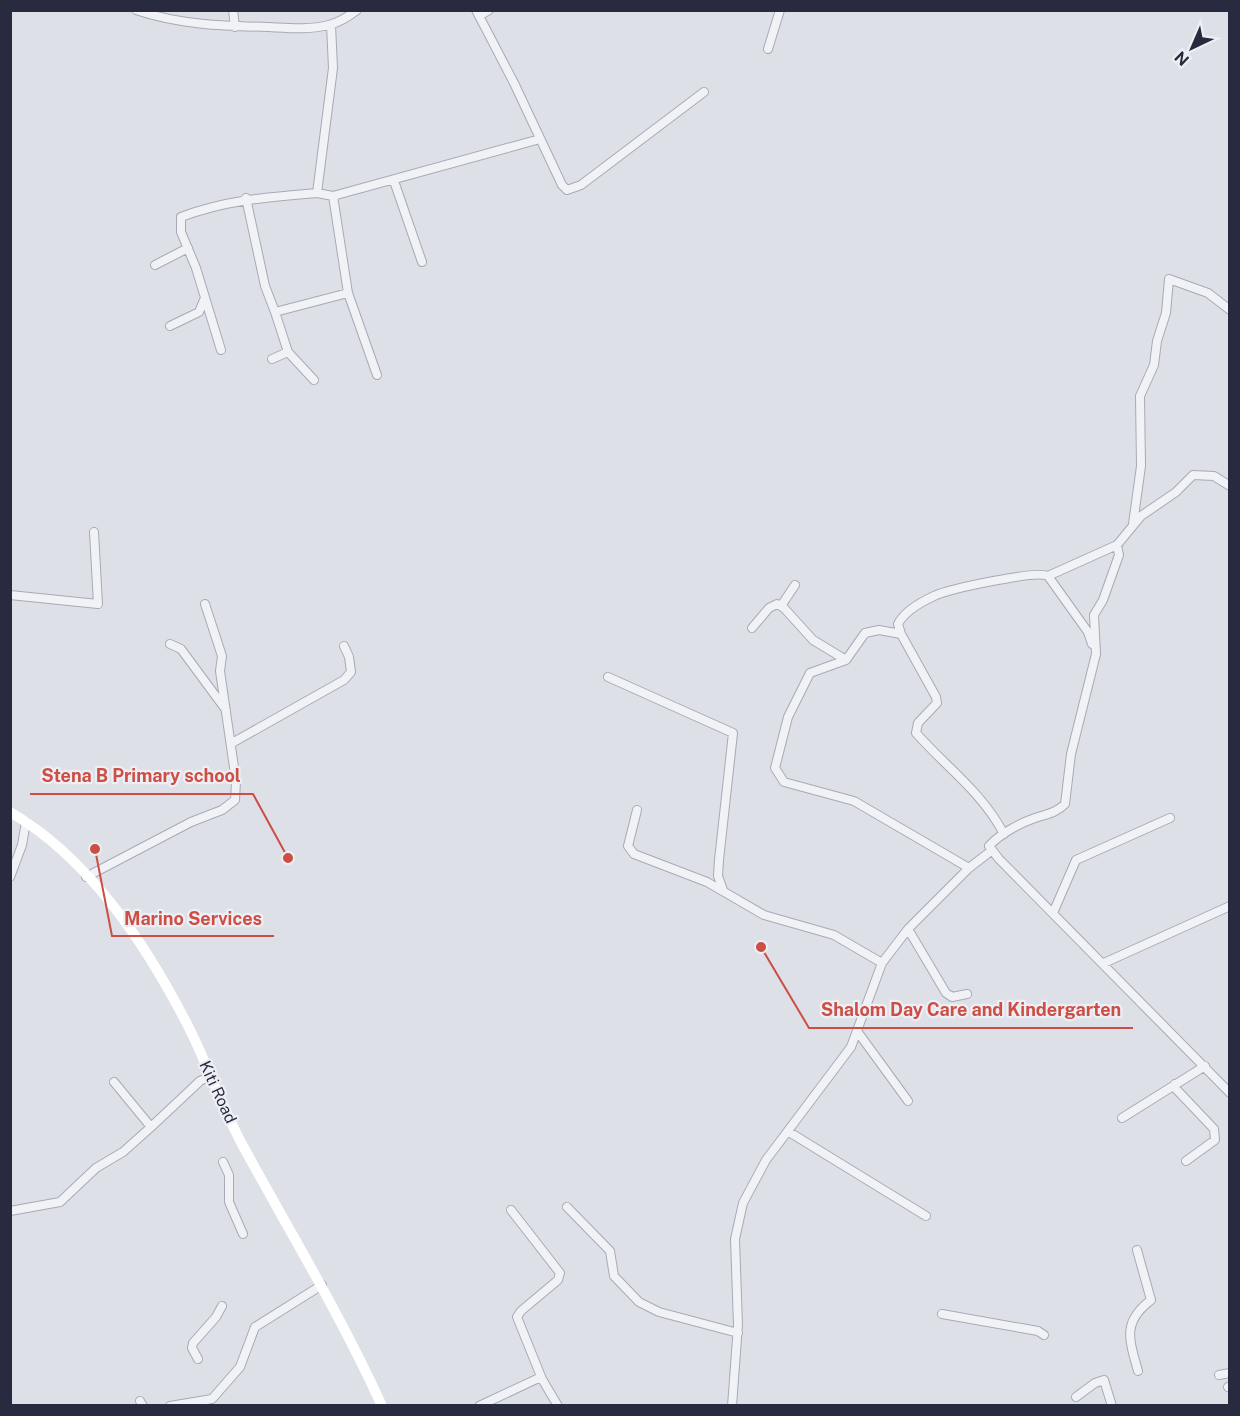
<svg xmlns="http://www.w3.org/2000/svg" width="1240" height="1416" viewBox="0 0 1240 1416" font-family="'Public Sans',sans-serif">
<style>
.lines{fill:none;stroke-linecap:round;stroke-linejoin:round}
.street-casing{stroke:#a7aab5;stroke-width:10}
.street{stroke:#f1f2f6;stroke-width:8}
.secondary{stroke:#fff;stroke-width:10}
.labels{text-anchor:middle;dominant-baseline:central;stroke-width:4.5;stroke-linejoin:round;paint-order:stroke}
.street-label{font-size:16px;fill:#282b3f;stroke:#eeeff5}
.leader{fill:none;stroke:#cc4e44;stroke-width:2}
.callout-dot{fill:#cc4e44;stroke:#eeeff5;stroke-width:2}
.callout-label{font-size:18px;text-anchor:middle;font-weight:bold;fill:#cc4e44;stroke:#eeeff5;stroke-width:4.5;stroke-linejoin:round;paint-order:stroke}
</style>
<rect width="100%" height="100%" fill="#dee0e8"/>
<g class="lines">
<defs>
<path id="street" d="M 136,10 C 180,25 223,26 269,27 C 289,28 309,30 329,25 C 340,22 348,17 357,10
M 233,10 L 235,27
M 476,10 L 514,83 L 562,185 L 567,190 L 581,185 L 704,92
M 479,16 L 489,10
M 331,25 L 333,68 L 317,193 L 333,196 L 348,293 L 377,375
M 768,49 L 780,10
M 394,181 L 422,262
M 333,196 L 540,139
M 246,198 L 265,286 L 275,312 L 348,293
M 155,265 L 188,248
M 170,326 L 199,312 L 204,300
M 221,350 L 196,268 L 181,232 L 181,217 C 226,200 269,197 317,193
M 288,352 L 314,380
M 272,359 L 288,352 L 275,312
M 1230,486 L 1214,476 L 1193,475 L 1176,492 L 1141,516 L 1117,545 L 1119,555 L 1103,600 L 1094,615 L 1096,654 L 1071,754 L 1065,804 C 1056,813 1047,814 1035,818 C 1020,823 1000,834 989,846 L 999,859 L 1230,1093
M 1133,524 L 1141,466 L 1140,396 L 1154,365 L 1157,341 L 1166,313 L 1169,279 L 1208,293 L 1230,310
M 1048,576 L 1088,632 L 1092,644
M 10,595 L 98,604 L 94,532
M 781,606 L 795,585
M 752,628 L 769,608 L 777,604 L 784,608 L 813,640 L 846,660
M 901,634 L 879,630 L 865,633 L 846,660 L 810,673 L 788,717 L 775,768 L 784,782 L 854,801 L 969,868
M 170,644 L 181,649 L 226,710
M 608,677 L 733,733 L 719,860 L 718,876 L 723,890
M 232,743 L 344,680 L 351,672 L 349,657 L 344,646
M 637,810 L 628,846 L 634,854 L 707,882 L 764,915 L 834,935 L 882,963
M 1004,834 C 981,791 947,768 916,733 L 918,723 L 937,703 L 936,697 L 901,634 L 898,624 C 904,612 921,602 934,596 C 949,589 1036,570 1048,576 L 1117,545
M 10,877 L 22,845 L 26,822
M 86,877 L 191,822 L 222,810 L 235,800 L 236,781 L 220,671 L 222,656 L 205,604
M 1053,913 L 1076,860 L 1170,818
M 908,929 L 946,993 L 952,997 L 967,994
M 1104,963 L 1230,906
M 857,1031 L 908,1101
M 114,1082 L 151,1127
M 1175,1084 L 1176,1089 L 1214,1129 L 1215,1140 L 1186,1161
M 1122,1118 L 1205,1066
M 789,1132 L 926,1216
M 223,1162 L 229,1175 L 229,1202 L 243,1234
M 567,1207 L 610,1251 L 614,1276 L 639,1302 L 659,1312 L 738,1333
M 511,1210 L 560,1273 L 558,1280 L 521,1311 L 517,1317 L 542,1379 L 558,1406
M 10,1211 L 60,1202 L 96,1168 L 123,1152 L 151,1127 L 200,1081 L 210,1076
M 1137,1250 L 1151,1300 C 1122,1322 1129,1339 1138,1371
M 942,1314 L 1038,1331 L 1044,1335
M 198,1359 L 192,1348 L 193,1343 L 216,1317 L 222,1306
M 1219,1375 L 1230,1373
M 1228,1387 L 1230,1386
M 1076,1397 L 1095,1383 L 1104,1380 L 1112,1406
M 140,1401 L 143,1406
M 170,1406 L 212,1399 L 240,1367 L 255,1327 L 322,1285
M 479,1406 L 541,1377
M 732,1406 L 738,1325 L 735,1239 L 743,1203 L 766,1160 L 851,1047 L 882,963 L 908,929 L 969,868 L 991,851"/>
</defs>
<!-- street casing -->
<use href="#street" class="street-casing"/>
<!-- street -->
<use href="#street" class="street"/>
<!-- secondary -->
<path class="secondary" d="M 10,812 C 89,858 145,943 186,1022 C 207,1062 221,1106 243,1146 C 290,1232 341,1316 382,1406"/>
</g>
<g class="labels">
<!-- street labels -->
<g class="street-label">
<text transform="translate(218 1092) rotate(65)">Kiti Road</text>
</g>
</g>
<!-- callouts -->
<path class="leader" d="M288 858L253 794H30M95 849L112 936H274M761 947L809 1028H1133"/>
<g class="callout-dot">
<circle cx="288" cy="858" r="6"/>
<circle cx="95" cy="849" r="6"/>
<circle cx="761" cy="947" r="6"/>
</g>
<g class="callout-label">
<text x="141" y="782">Stena B Primary school</text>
<text x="193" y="925">Marino Services</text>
<text x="971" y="1016">Shalom Day Care and Kindergarten</text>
</g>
<!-- border -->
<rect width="1240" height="1416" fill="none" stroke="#282b3f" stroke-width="24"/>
<!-- north arrow -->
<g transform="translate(1192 48) rotate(224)" stroke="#eeeff5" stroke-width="4.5" paint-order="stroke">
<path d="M0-4.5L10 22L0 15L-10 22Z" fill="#282b3f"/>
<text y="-9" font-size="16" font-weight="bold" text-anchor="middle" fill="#282b3f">N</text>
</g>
</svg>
